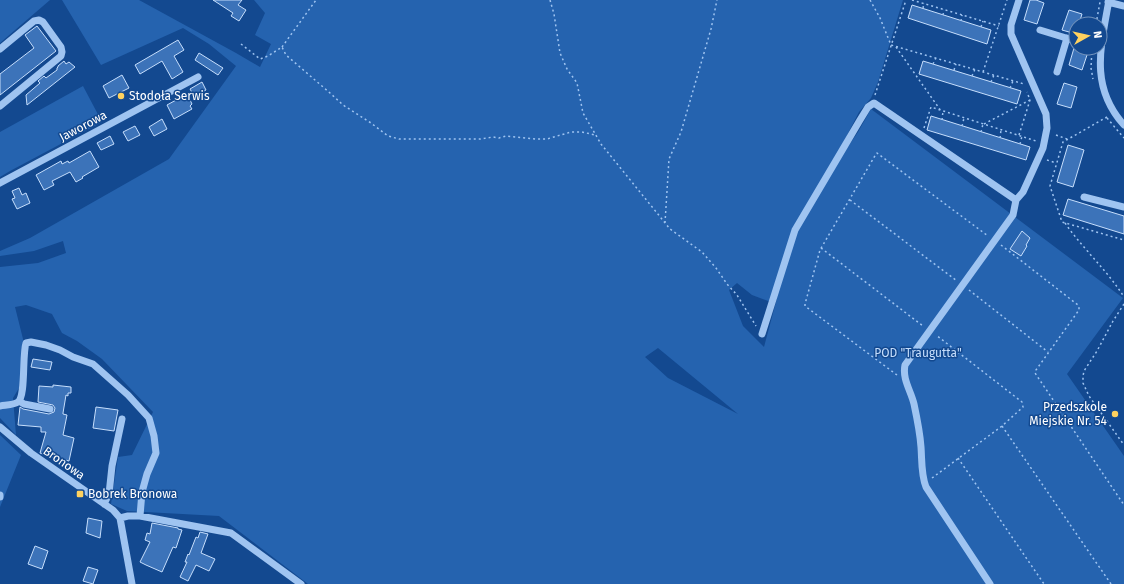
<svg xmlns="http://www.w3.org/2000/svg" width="1124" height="584" viewBox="0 0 1124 584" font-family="'Fira Sans',sans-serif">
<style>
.green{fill:#2563af;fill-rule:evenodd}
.building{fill:#3c73b9;stroke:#c6defc}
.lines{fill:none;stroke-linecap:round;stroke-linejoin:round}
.path{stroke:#9fc4f1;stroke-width:1.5;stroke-dasharray:2 3;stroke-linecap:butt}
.minor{stroke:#9fc4f1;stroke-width:7}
.poi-dot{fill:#ffd25f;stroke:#134990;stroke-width:1.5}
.labels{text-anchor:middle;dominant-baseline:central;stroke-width:3;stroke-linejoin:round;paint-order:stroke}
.poi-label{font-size:12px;fill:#fff;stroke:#134990;text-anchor:start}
.street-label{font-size:12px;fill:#fff;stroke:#134990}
.park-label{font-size:12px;fill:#c6defc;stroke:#134990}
</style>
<rect width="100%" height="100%" fill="#134990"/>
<!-- green -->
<path class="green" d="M 0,0 L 50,0 L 0,43 Z
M 62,0 L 139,0 L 236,53 L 260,67 L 271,44 L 255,35 L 265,13 L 254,0 L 903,0 L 878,82 L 871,98 L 859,112 L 842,145 L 847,148 L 858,132 L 871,109 L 1123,298 L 1067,374 L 1124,456 L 1124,584 L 308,584 L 219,516 L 127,511 L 111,504 L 118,457 L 132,455 L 153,412 L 102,359 L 77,341 L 62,333 L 52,314 L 26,305 L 15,307 L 23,339 L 22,372 L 19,388 L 13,398 L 16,435 L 0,418 L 0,267 L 38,263 L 66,253 L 63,241 L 34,251 L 0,256 L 0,251 L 30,238 L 169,159 L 236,66 L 209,44 L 183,28 L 101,65 ZM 737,283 L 752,295 L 771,302 L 777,298 L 764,347 L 743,326 L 729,290 ZM 658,348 L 738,414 L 668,378 L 645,357 Z
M 83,86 L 102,122 L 10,171 L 0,177 L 0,132 Z
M 0,435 L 21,455 L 0,507 Z"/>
<!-- building -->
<path class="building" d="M 213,0 L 242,0 L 238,5 L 246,10 L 239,21 L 231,16 L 233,13 Z
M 1030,0 L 1036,0 L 1044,3 L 1037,24 L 1024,20 Z
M 912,5 L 991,30 L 987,44 L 908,18 Z
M 1069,10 L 1082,14 L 1079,24 L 1076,24 L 1076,34 L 1062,30 Z
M 37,26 L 56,51 L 0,95 L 0,74 L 34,48 L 25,35 Z
M 178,40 L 184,50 L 174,56 L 183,72 L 172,79 L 162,61 L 140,74 L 135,65 Z
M 1074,48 L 1085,48 L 1089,49 L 1082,70 L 1069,65 Z
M 199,53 L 223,68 L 218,75 L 195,60 Z
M 64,61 L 66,64 L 69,62 L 75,67 L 27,105 L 26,95 L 40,83 L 38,81 L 44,76 L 46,78 L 57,70 L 57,68 L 58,67 L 58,66 Z
M 923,61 L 1021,91 L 1017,104 L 919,74 Z
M 122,75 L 129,88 L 109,98 L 103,86 Z
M 202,82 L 206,90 L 194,96 L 190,89 Z
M 1064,83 L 1077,87 L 1071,108 L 1057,104 Z
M 187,94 L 192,104 L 190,106 L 192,109 L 174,119 L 167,105 Z
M 931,116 L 1030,147 L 1026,160 L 927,130 Z
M 162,119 L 167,129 L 154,136 L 149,127 Z
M 135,126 L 140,135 L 128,141 L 123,132 Z
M 110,136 L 114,144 L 101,150 L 97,143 Z
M 1068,145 L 1084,150 L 1073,187 L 1057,182 Z
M 90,151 L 99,167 L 82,177 L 83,178 L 76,182 L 70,172 L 52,181 L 54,185 L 44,190 L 36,175 L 61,161 L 62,164 L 68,161 L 69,163 Z
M 19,188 L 22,195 L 26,193 L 30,203 L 17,209 L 12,199 L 15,198 L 12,191 Z
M 1068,199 L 1124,216 L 1124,234 L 1063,215 Z
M 1022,231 L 1030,238 L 1026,245 L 1027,246 L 1021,256 L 1010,249 Z
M 33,359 L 52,362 L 50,370 L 31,367 Z
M 53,385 L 71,387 L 71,393 L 68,393 L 68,396 L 66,395 L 63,413 L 63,414 L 67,415 L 63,435 L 74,438 L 69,461 L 54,457 L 53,458 L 40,453 L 46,432 L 41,432 L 41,427 L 18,425 L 20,407 L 23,409 L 49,414 L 54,412 L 55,408 L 53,405 L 38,402 L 39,386 L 53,387 Z
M 96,407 L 118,410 L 114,431 L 93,428 Z
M 88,518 L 102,521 L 100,538 L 86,533 Z
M 152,523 L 178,528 L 178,529 L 182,530 L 176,548 L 173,547 L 162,572 L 146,565 L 140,562 L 150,542 L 145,540 L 147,533 L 150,534 Z
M 200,532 L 208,534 L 201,553 L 215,559 L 209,571 L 196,565 L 188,581 L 180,577 L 187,562 L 185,562 L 188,554 L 189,555 L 196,537 L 198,538 Z
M 35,546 L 48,551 L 42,569 L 28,564 Z
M 88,567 L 98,570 L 93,584 L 83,581 Z"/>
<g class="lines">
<!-- path -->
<path class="path" d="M 550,0 L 554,14 L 560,53 L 567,69 L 577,83 L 583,113 L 601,144 L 670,229 L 702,252 L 716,268 L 727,284 L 737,295 L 756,326
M 870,0 L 880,18 L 891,45 L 1024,84
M 912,0 L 999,26
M 923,8 L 924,3
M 943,15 L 944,10
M 961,21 L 962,15
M 1096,24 L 1100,2
M 981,27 L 983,21
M 241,44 L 260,59 L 268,56 L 282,47 L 286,55 L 330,93 L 343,105 L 371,123 L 388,136 L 399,139 L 480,139 L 493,137 L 499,138 L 506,136 L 536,139 L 547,139 L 571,132 L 582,132 L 595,135
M 282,47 L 316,0
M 896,47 L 941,111
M 1092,48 L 1091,68 L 1093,79
M 933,64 L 936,58
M 954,70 L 956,64
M 983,72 L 1007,0
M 972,76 L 975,69
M 991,82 L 994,75
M 1010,88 L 1013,81
M 875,95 L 906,0
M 1107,117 L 1063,142 L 1050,186 L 1062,222 L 1124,240
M 1107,118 L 1124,138
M 942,120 L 943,111
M 984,124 L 1030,100
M 962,126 L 964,118
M 924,128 L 931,107 L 1036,141
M 981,132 L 983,124
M 1019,135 L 1030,100 L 1027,92
M 1056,135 L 1067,139
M 1000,138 L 1001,130
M 1020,144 L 1022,136
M 1047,160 L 1056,163
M 850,200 L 957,281
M 665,223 L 669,159 L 681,132 L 711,29 L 717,0
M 1065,223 C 1083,249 1107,270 1124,297
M 1001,245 L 1078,305 L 1079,308 L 1079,310 L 1036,370 L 1035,373 L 1124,505
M 821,248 L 923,326
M 969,290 L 1048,352
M 1124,304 L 1113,321 L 1097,351 L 1084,371 L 1083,376 L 1083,383 L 1089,396 L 1124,445
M 897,375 L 805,306 L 805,304 L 820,250 L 876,154 L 877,153 L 988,236
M 1002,426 L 1111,584
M 958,458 L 1044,584
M 932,478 L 1002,426 L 1023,407 L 1022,402 L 936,335"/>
<!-- minor -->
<path class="minor" d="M 1109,0 C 1101,46 1089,86 1124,125
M 1108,2 L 1124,6
M 1040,30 L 1076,41
M 0,49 L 34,21 L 39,20 L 43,22 L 61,47 L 62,52 L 61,56 L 0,106
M 1057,72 L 1067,38
M 0,183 L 198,77
M 1084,197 L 1124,207
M 762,334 L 795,230 L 860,120 L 868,107 L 874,103 L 1016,200
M 19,401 L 24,404 L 50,409
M 0,406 C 5,405 14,405 18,402 C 26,396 22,355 26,343 L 31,342 L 46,345 L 60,350 L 73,357 L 93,364 L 128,395 L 149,418 L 154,436 L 156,453 L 147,474 L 142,492 L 140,516
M 0,427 L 31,453 L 113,510 L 120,518 L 132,584
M 0,497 L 0,495
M 104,504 L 109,494 L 112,466 L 122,419
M 120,518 L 128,516 L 140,516 L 231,533 L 301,584
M 990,584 L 926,487 C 921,475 922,460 921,447 C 920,433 917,418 914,404 C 911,391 902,379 905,365 L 1013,215 L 1016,200 L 1023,192 L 1043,148 L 1047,128 L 1046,114 L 1011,34 L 1011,25 L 1019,0"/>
</g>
<!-- markers -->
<g class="poi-dot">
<circle cx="121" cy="96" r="4"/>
<circle cx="1115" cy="414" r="4"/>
<rect x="76" y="490" width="8" height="8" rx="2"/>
</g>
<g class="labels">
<!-- poi labels -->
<g class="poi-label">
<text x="129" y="96">Stodoła Serwis</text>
<text x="1107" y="407" text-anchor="end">Przedszkole<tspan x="1107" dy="14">Miejskie Nr. 54</tspan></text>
<text x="88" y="494">Bobrek Bronowa</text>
</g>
<!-- street labels -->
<g class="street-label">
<text transform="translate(83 126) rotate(-28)">Jaworowa</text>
<text transform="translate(64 463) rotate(35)">Bronowa</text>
</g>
<!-- park labels -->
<g class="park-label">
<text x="918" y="353">POD "Traugutta"</text>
</g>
</g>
<!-- north arrow -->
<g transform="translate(1088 36) rotate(82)"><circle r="19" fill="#134990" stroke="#7192bc"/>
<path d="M0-3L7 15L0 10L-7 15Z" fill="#ffd25f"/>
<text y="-6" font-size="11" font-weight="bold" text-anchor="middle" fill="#ffffff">N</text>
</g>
</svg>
